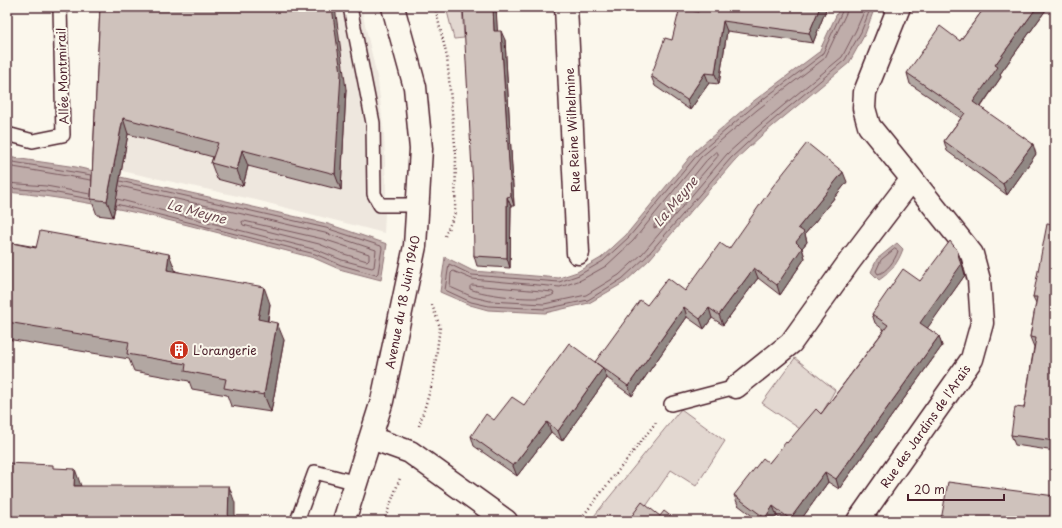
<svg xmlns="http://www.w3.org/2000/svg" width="1062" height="528" viewBox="0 0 1062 528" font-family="'Playpen Sans',sans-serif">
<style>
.built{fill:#eee7de}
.green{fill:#e2d7d0;stroke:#967b7e}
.water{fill:#bfadaa;stroke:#907477}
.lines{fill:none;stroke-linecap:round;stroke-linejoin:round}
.shore{stroke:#79585e;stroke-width:1}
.lane-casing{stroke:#4a1f2b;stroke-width:16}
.street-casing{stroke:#4a1f2b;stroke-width:25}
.path{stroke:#4a1f2b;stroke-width:2.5;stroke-dasharray:1 3;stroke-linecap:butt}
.lane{stroke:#fbf7ec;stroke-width:13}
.street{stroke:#fbf7ec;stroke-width:22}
.wall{fill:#b2a7a2;stroke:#4a1f2b}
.shaded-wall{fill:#918884;stroke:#4a1f2b}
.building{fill:#cfc2bc;stroke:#4a1f2b}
.labels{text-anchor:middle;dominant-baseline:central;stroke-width:4;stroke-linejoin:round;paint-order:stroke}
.street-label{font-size:12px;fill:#4a1f2b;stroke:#fbf7ec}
.poi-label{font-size:12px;fill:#4a1f2b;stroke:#fbf7ec;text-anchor:start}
.water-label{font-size:13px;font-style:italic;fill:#6d4a51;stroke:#fbf7ec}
</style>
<rect width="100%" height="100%" fill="#fbf7ec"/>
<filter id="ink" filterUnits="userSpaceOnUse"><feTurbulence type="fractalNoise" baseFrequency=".025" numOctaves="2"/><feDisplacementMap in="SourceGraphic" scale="8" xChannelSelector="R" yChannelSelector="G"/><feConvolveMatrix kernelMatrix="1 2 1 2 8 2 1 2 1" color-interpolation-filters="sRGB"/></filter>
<g filter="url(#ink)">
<!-- built -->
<path class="built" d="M 106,7 L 361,7 L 378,81 L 384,135 L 386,192 L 384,233 L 256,200 L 99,166 Z"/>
<!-- green -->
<path class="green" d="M 446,7 L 462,7 L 464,38 L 454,39 Z
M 795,358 L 835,390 L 821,415 L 803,431 L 762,403 Z
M 681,409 L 725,441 L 696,486 L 671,470 L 636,521 L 590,521 Z"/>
<!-- water -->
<path class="water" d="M 840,7 L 875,7 L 865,34 L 849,63 L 762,135 L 734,161 L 649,260 L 625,282 L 589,303 L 545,313 L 488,310 L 470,305 L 440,292 L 445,257 L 473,271 L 559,278 L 577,272 L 601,258 L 626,235 L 695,151 L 751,103 L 819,52 Z
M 7,157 L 76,167 L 328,224 L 387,244 L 381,280 L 339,269 L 314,258 C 213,232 111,201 7,192 Z
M 897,243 L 903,249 C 898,263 891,272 879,280 L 871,272 L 877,259 Z"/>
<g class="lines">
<!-- shore -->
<path class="shore" d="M 844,7 L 822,55 L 754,106 L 698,154 L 629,237 L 603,261 L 579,275 L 559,282 L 472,275 L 449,264 L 445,290 L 471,302 L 489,306 L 545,309 L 588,300 L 622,279 L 646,257 L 731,158 L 759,132 L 845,60 L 861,32 L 871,7
M 849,7 L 825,58 L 757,110 L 701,157 L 633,241 L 606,266 L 581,280 L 560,287 L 472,279 L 453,271 L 451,273 L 450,287 L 473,297 L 490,301 L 544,304 L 586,295 L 619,275 L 642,254 L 727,154 L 756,128 L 842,57 L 856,30 L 866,7
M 716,152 L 718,153 L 718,156 L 657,227 L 654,228 L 654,225 L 706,161 Z
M 7,161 L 91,175
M 7,166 L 91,180
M 7,183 L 46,186 L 90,194
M 7,188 L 46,191 L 90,199
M 117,199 L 317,250 L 342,260 L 372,268 L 374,267 L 376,250 L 325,233 L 120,186
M 116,204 L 315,254 L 341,265 L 376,275 L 378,273 L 382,248 L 381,246 L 326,228 L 120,181
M 244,221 L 323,239 L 369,254 L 369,259 L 367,261 L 344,254 L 319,244 L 243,225 L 242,222 Z
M 895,249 L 898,251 C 895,260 887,272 878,274 L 876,271 L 881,260 Z
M 472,285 L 553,292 L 554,294 C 545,303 483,295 470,289 L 470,287 Z"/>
<defs>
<path id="lane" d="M 350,7 L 373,123 L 374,194 L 380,205 L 418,205
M 7,134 L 33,141 L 63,135 L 60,7
M 671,404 L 736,387
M 297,521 L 315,472 L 357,483"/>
<path id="street" d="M 566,7 L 578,253
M 736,387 L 791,343 L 849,262 L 912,179 L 869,126 L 864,108 L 865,92 L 899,7
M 371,438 L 410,452 L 506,521
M 344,521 L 382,401 L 415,246 L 421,149 L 415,87 L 393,7
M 858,521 L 972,359 L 982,323 L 979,280 L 972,254 L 912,179"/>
</defs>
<!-- lane casing -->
<use href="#lane" class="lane-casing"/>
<!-- street casing -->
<use href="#street" class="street-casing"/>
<!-- path -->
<path class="path" d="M 435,7 L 447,57 L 456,156 L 455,213 L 445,236
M 419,426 L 433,381 L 440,327 L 432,305
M 384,521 L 400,478
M 579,521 L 657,421"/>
<!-- lane -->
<use href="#lane" class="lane"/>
<!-- street -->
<use href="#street" class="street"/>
</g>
<!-- wall -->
<path class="wall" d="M 100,7 L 346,89 L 341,190 L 248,166 L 243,186 L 217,179 L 211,163 L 213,157 L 128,134 L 113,217 L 97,215 L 91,199 Z
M 496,7 L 497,31 L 505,40 L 514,206 L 511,206 L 510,268 L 477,266 L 474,256 Z
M 827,7 L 813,43 L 727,31 L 719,84 L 709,83 L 690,110 L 655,86 L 651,76 L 672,40 L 698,12 Z
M 985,7 L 1048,7 L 1000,74 L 1001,77 L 981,107 L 1036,154 L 1007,195 L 947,151 L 944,141 L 961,118 L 910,84 L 907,73 L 960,41 Z
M 847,182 L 805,234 L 807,242 L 802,248 L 805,258 L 780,295 L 758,278 L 723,325 L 712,318 L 704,329 L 687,317 L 632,396 L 607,378 L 562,441 L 551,432 L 517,476 L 474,446 L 471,436 L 494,420 L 524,405 L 595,362 L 647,305 L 685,291 L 729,249 Z
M 1055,225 L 1055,451 L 1015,445 L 1011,435 L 1024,408 L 1034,347 L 1030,337 L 1036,303 L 1033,297 Z
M 7,242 L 176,271 L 270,304 L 268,321 L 284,340 L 271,412 L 231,406 L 227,395 L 192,389 L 189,381 L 134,371 L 129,359 L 7,339 Z
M 957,250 L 961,260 L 965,275 L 927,328 L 939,336 L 942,346 L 839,489 L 828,482 L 800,521 L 783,521 L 777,516 L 773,521 L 759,521 L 738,505 L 734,495 L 769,463 L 787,443 L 821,414 L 884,330 L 875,323 L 872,314 L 920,281 Z"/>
<!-- shaded-wall -->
<path class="shaded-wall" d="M 332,7 L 335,7 L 346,89 L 341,190 L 335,174 Z
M 493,7 L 496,7 L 498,41 L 494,31 Z
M 820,7 L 827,7 L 813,43 L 809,33 Z
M 1037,7 L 1048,7 L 1000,74 L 1001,77 L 977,112 L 973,102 L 995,65 Z
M 723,21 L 727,31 L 719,84 L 715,74 Z
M 501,31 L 505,40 L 514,206 L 511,196 Z
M 705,73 L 709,83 L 690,110 L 687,100 Z
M 123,118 L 128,134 L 113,217 L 107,201 Z
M 1033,144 L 1036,154 L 1007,195 L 1003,184 Z
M 242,150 L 248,166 L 243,186 L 237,170 Z
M 843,172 L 847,182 L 805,234 L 807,242 L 802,248 L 805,258 L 780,295 L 777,285 L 796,242 L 798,228 Z
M 507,197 L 511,206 L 510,268 L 507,258 Z
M 957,250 L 961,260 L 965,275 L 924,333 L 920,323 Z
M 169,254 L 176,272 L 167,270 Z
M 754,268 L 758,278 L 723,325 L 719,315 Z
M 264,287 L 270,304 L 265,337 L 258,319 Z
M 684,307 L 687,317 L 632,396 L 628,386 Z
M 709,308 L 712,318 L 704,329 L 700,319 Z
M 277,323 L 284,340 L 271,412 L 264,395 Z
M 939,336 L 942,346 L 839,489 L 836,479 Z
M 603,368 L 607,378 L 562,441 L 558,431 Z
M 547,422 L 551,432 L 517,476 L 513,466 Z
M 75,469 L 81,486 L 74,486 Z
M 825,472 L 828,482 L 800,521 L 791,521 L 790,519 Z
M 229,486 L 235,503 L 235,521 L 228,521 Z
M 773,506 L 777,516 L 773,521 L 766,521 L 765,518 Z"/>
<!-- building -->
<path class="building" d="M 100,7 L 332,7 L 341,73 L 335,174 L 242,150 L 237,170 L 211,163 L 218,143 L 123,118 L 107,201 L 91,199 Z
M 463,7 L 493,7 L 494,31 L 501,31 L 511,196 L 507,197 L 507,258 L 474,256 L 473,188 Z
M 680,7 L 698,12 L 699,7 L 820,7 L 809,33 L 723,21 L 715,74 L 705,73 L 687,100 L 651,76 L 665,38 L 672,40 Z
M 985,7 L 1037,7 L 995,65 L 998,67 L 973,102 L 1033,144 L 1003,184 L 944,141 L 965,113 L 907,73 L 940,26 L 960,41 Z
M 807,143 L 843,172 L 798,228 L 804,232 L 796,242 L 802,248 L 777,285 L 754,268 L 719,315 L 709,308 L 700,319 L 684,307 L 628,386 L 595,362 L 640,300 L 647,305 L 668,278 L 685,291 L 720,243 L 729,249 L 773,186 Z
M 1047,224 L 1055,225 L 1055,441 L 1011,435 L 1015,407 L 1024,408 L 1036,338 L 1030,337 L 1037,297 L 1033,297 Z
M 40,231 L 169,254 L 167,270 L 264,287 L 258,319 L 277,323 L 264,395 L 224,388 L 226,379 L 185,371 L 186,364 L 127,354 L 129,342 L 7,322 L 7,242 L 36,248 Z
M 950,241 L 957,250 L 961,265 L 920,323 L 939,336 L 836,479 L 825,472 L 790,519 L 773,506 L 765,518 L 734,495 L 763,458 L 769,463 L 786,442 L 787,443 L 816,409 L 821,414 L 855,369 L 888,325 L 872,314 L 903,269 L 920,281 Z
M 569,343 L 603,368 L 558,431 L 547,422 L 513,466 L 471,436 L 486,414 L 494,420 L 512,397 L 524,405 Z
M 7,463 L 53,465 L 53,468 L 75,469 L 74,486 L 229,486 L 228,521 L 7,521 Z
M 948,482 L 1055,496 L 1055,521 L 949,521 L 941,520 Z
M 642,502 L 660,516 L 664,511 L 677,521 L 628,521 Z"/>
</g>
<!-- icons -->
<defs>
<symbol id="building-disc" viewBox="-11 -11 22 22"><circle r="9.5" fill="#c8321e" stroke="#fbf7ec"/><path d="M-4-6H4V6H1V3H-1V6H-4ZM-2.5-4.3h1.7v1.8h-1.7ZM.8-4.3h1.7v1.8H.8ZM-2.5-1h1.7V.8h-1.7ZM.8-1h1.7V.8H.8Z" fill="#fff"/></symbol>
</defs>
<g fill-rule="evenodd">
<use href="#building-disc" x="168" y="339" width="22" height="22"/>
</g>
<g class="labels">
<!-- street labels -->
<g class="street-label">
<text transform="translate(62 76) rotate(-92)">Allée Montmirail</text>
<text transform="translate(572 130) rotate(-93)">Rue Reine Wilhelmine</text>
<text transform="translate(402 302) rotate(-79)">Avenue du 18 Juin 1940</text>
<text transform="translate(925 426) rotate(-55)">Rue des Jardins de l'Araïs</text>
</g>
<!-- poi labels -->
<g class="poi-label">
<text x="193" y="350">L'orangerie</text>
</g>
<!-- water labels -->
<g class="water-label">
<text transform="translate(675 201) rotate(-50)">La Meyne</text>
<text transform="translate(197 211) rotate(15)">La Meyne</text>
</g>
</g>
<!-- margin -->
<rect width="1062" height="528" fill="none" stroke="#fbf7ec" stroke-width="24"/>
<rect x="12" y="12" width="1038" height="504" fill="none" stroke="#4a1f2b" stroke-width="1.5" filter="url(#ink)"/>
<!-- scale -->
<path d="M908 494v6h96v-6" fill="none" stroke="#4a1f2b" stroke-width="2"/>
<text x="914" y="494" font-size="12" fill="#4a1f2b" stroke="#fbf7ec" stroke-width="3" paint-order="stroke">20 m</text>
</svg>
